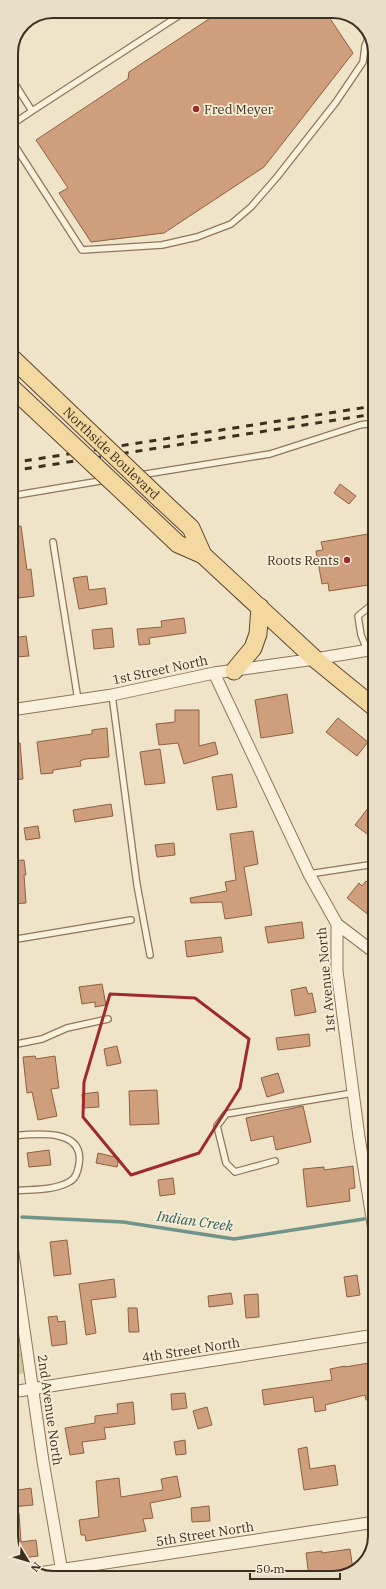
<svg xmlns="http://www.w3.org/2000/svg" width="386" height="1589" viewBox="0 0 386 1589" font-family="'IBM Plex Serif',serif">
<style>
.park{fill:url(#park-tufts)}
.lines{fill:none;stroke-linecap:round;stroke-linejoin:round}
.stream{stroke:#6f938a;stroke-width:3.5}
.building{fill:#cf9f7d;stroke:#8d5f41}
.service-casing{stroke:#8d765c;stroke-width:8}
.minor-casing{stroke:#8d765c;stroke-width:13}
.primary-casing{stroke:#5b4430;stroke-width:19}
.service{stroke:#faf1dc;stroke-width:5.5}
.minor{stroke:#faf1dc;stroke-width:11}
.primary{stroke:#f3d9a0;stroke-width:17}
.rail{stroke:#3d2e20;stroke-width:3;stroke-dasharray:7 7;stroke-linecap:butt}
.primary-bridge-casing{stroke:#5b4430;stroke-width:19;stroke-linecap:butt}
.primary-bridge{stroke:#f3d9a0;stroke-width:17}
.marked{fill:none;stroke:#9e2a2b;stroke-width:3;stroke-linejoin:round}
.poi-dot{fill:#9e2a2b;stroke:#f7eed8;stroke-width:1.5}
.labels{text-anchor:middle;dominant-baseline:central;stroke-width:3.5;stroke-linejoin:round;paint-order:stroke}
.poi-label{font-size:13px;fill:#3d2e20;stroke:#f7eed8;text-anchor:start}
.street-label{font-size:13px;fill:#3d2e20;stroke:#f7eed8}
.water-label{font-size:14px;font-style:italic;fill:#2f5d5a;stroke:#f7eed8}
.rim{fill:none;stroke:#3d2e20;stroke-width:2}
</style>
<defs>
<pattern id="park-tufts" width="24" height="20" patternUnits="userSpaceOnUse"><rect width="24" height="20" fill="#c9cf9b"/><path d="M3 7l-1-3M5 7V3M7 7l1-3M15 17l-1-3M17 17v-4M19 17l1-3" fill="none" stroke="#aeb285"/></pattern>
</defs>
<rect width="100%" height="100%" fill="#f0e4c8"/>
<!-- park -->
<path class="park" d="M 12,1284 L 26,1373 L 12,1375 Z"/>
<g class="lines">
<!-- stream -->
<path class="stream" d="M 22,1217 L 123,1222 L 234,1239 L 364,1219"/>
</g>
<!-- building -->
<path class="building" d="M 221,11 L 325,11 L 353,53 L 264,167 L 164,233 L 91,242 L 59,193 L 68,188 L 36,140 L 128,79 L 129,72 Z
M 340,484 L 356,496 L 349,504 L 334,493 Z
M 21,526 L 27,570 L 31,569 L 34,596 L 11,599 L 11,527 Z
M 374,533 L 375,584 L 329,591 L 328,583 L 322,584 L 316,551 L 323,550 L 321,542 Z
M 87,576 L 89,590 L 105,588 L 107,604 L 79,609 L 73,578 Z
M 184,618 L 186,633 L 149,638 L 150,644 L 139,645 L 137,629 L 162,627 L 161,621 Z
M 112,628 L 114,647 L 94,649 L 92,630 Z
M 26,636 L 29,656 L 17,657 L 14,638 Z
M 287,694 L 293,733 L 261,738 L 255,700 Z
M 175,710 L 199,710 L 199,746 L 215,742 L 218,754 L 184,764 L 178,743 L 159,745 L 156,724 L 175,722 Z
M 338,718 L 368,742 L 357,756 L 326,732 Z
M 107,728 L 109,757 L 85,759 L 80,761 L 81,766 L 53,770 L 53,773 L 41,774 L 37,742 L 92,734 L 92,730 Z
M 11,743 L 20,743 L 23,779 L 13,780 Z
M 160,749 L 165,783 L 145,785 L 140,752 Z
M 232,774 L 237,807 L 217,810 L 212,777 Z
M 375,799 L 375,840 L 355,825 Z
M 111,804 L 113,816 L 75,822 L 73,810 Z
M 38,826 L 40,838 L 26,840 L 24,828 Z
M 253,831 L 258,864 L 244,867 L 252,915 L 225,919 L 222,902 L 191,903 L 190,898 L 227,891 L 225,882 L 236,880 L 230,834 Z
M 174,843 L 175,855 L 157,857 L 155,845 Z
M 24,860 L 26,875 L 24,875 L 26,903 L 11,904 L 11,861 Z
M 366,881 L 375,888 L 375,920 L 347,898 L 359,883 L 362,886 Z
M 302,922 L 304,938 L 268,943 L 265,927 Z
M 221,937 L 223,952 L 187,957 L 185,941 Z
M 102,984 L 106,1005 L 95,1007 L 95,1002 L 82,1004 L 79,987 Z
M 306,987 L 308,994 L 312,993 L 316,1012 L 295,1016 L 291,990 Z
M 309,1034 L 310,1046 L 278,1050 L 276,1038 Z
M 117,1046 L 121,1063 L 107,1066 L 104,1049 Z
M 35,1056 L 36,1059 L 55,1056 L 59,1088 L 51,1089 L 57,1116 L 38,1120 L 32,1092 L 27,1093 L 23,1057 Z
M 278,1073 L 284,1092 L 267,1097 L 261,1078 Z
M 157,1090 L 159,1124 L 130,1125 L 129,1091 Z
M 98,1092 L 99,1107 L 83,1108 L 82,1094 Z
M 303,1106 L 311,1142 L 276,1150 L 273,1136 L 251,1141 L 246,1118 Z
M 49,1150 L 51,1165 L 29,1167 L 27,1153 Z
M 98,1153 L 119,1158 L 117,1167 L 96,1163 Z
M 353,1166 L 355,1188 L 349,1189 L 350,1201 L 307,1207 L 303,1169 L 324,1167 L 324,1170 Z
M 173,1178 L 175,1194 L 160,1196 L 158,1180 Z
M 67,1240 L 71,1274 L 54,1276 L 50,1242 Z
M 357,1275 L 360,1295 L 347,1297 L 344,1277 Z
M 114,1279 L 116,1297 L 91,1300 L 96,1333 L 86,1335 L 79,1284 Z
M 231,1293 L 233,1304 L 209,1307 L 208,1296 Z
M 258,1294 L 259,1317 L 246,1318 L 244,1295 Z
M 128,1308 L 137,1308 L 139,1332 L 129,1332 Z
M 57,1316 L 58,1322 L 65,1321 L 67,1344 L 52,1346 L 48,1317 Z
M 375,1362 L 375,1398 L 366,1400 L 365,1395 L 325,1405 L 326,1410 L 315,1412 L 313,1397 L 264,1405 L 262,1390 L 332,1380 L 330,1369 L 345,1366 L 345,1367 Z
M 185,1393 L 187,1408 L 172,1410 L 171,1394 Z
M 133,1402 L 135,1424 L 104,1428 L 106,1439 L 82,1442 L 84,1453 L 70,1455 L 65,1428 L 95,1423 L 95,1416 L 118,1413 L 117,1404 Z
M 207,1407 L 212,1425 L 198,1429 L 193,1411 Z
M 185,1440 L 186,1454 L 176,1455 L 174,1442 Z
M 307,1447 L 310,1469 L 335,1465 L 338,1485 L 304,1490 L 298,1449 Z
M 177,1476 L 181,1497 L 150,1503 L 153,1518 L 143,1519 L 146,1531 L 86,1541 L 85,1535 L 81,1535 L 79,1520 L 99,1517 L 96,1481 L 119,1478 L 121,1497 L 163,1490 L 161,1479 Z
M 31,1488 L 33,1505 L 12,1507 L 12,1491 Z
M 209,1506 L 210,1521 L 192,1522 L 191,1508 Z
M 12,1513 L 19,1513 L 21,1542 L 36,1540 L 38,1556 L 22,1558 L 23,1565 L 12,1544 Z
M 350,1549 L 353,1570 L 341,1577 L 309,1577 L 306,1553 L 322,1551 L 322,1553 Z"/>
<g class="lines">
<defs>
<path id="service" d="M 11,78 L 32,111 L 186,11
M 11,125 L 32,111
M 11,140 L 82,250 L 162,245 L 197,237 L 231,224 L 251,207 L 277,177 L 336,102 L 363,62 L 365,46 L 369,36
M 140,475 L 270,454 L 360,425 L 374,423
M 11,496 L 106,480
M 53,542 L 78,700
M 367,650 L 361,635 L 358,616 L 369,607 L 375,605
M 112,695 L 137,885 L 150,955
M 309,874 L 375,864
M 11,940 L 131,920
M 12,1045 L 42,1039 L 67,1028 L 108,1019
M 12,1136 C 33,1134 85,1127 79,1164 C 78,1171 76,1179 69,1182 C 53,1191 30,1189 12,1191
M 275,1161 L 235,1172 L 226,1163 L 217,1126 L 226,1114 L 353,1093"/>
<path id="minor" d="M 214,673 L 309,874 L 337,924 L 337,971 L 359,1137 L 375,1237
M 11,710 L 112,695 L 214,673 L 315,659 L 375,649
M 337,924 L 375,953
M 12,1247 L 43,1461 L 63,1578
M 12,1392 L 375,1335
M 39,1573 L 375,1522"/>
<path id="primary" d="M 161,500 L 191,528 L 203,555
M 140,508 L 178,544 L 203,555 L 315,659 L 375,708
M 234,671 L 253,648 L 258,634 L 260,607"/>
</defs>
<!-- service casing -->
<use href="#service" class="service-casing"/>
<!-- minor casing -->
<use href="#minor" class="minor-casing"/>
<!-- primary casing -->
<use href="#primary" class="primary-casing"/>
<!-- service -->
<use href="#service" class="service"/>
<!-- minor -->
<use href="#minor" class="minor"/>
<!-- primary -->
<use href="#primary" class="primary"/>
<!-- rail -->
<path class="rail" d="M 11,463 L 374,406
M 11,471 L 374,414"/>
<defs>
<g id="primary-bridge">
<path id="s1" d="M 11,357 L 161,500"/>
<path d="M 11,387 L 140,508"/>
</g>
</defs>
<!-- primary-bridge casing -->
<use href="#primary-bridge" class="primary-bridge-casing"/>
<!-- primary-bridge -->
<use href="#primary-bridge" class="primary-bridge"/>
</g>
<!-- marked area -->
<path class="marked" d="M 110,994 L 195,998 L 249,1039 L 240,1088 L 199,1153 L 131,1175 L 83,1117 L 84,1082 Z"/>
<!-- markers -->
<g class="poi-dot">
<circle cx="196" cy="109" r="4"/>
<circle cx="347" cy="560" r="4"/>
</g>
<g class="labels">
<!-- poi labels -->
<g class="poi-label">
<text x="204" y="109">Fred Meyer</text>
<text x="339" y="560" text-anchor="end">Roots Rents</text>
</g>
<!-- street labels -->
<g class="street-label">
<text stroke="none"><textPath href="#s1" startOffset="139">Northside Boulevard</textPath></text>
<text transform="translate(160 670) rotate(-12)">1st Street North</text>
<text transform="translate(326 980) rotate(-95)">1st Avenue North</text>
<text transform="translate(191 1350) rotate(-9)">4th Street North</text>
<text transform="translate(50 1410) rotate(82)">2nd Avenue North</text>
<text transform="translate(205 1534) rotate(-9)">5th Street North</text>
</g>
<!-- water labels -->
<g class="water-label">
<text transform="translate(195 1221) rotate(8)">Indian Creek</text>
</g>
</g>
<!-- crop -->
<path d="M0 0H386V1589H0ZM53 18H333A35 35 0 0 1 368 53V1536A35 35 0 0 1 333 1571H53A35 35 0 0 1 18 1536V53A35 35 0 0 1 53 18Z" fill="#e8dfc9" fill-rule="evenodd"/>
<path class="rim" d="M53 18H333A35 35 0 0 1 368 53V1536A35 35 0 0 1 333 1571H53A35 35 0 0 1 18 1536V53A35 35 0 0 1 53 18Z"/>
<!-- north arrow -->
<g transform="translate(28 1561) rotate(128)" stroke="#f7eed8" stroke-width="3" paint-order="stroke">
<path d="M0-3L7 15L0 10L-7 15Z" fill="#3d2e20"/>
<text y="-6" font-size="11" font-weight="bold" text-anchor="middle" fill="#3d2e20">N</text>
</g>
<!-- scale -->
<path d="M250 1573v6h90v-6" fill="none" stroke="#3d2e20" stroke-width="2"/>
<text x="256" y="1573" font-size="12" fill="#3d2e20" stroke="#f7eed8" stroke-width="3" paint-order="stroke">50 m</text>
</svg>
